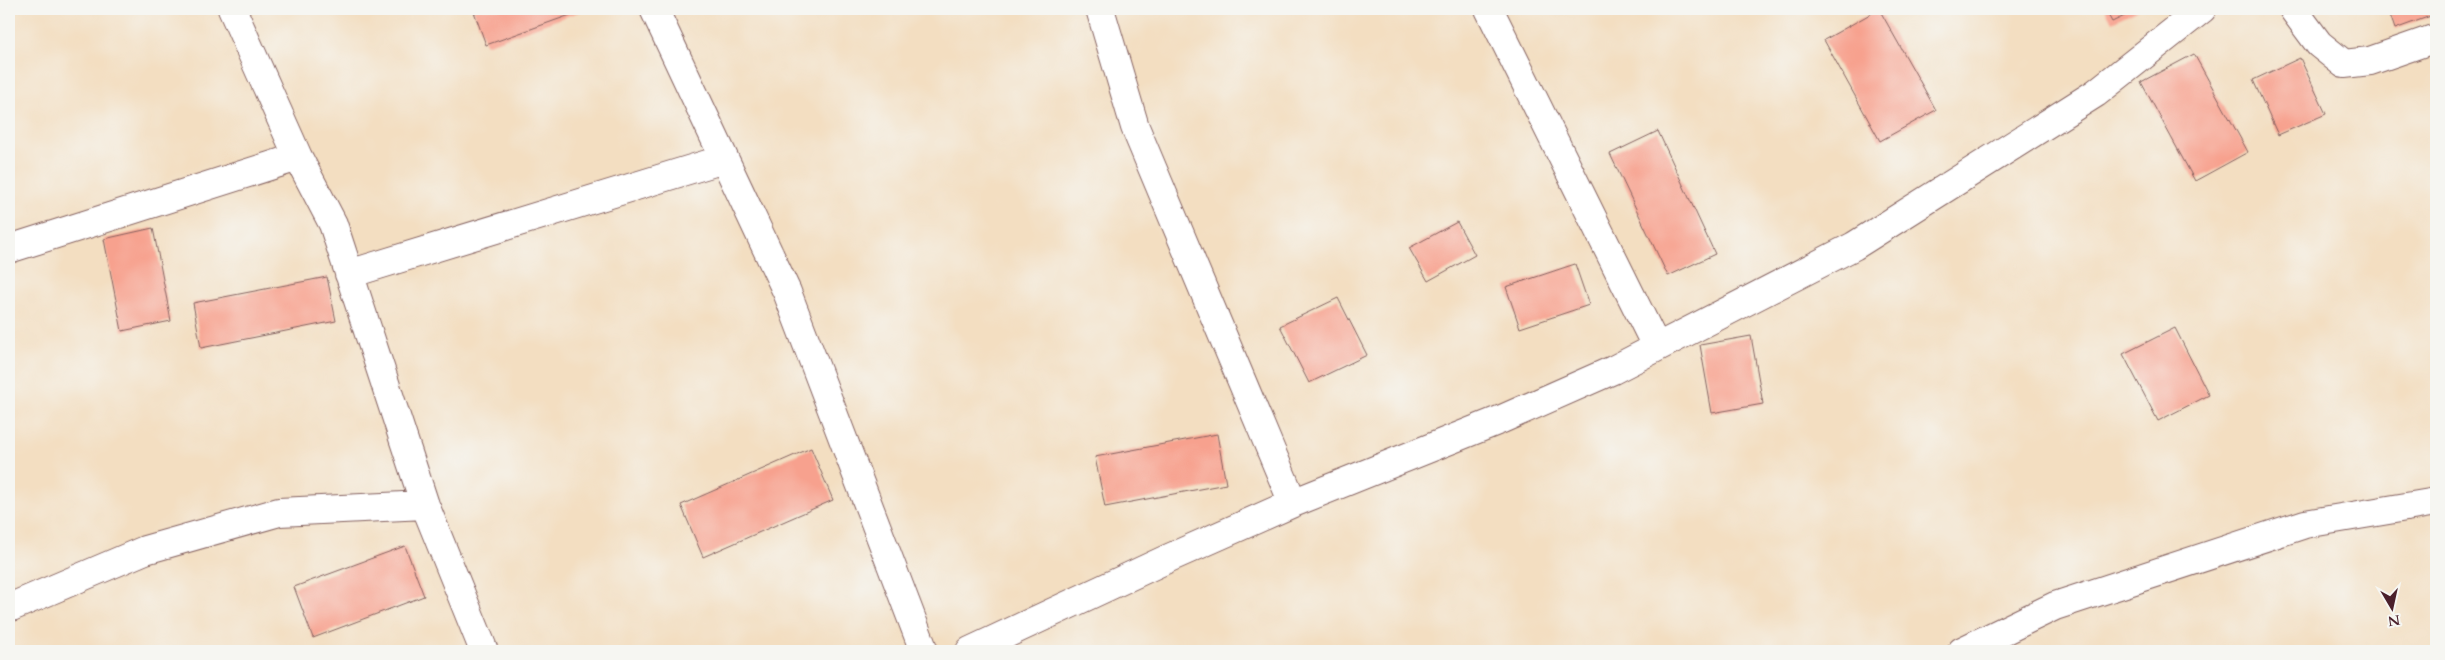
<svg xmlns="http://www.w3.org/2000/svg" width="2445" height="660" viewBox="0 0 2445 660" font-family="Cardo,serif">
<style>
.building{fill:#f7a18e}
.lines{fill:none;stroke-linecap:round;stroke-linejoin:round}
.minor-casing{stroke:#856260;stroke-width:30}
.minor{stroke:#fff;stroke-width:28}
</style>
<rect width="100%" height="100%" fill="#f6f6f2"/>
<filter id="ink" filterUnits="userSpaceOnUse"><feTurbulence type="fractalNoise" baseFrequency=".02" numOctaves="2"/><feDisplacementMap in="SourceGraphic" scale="10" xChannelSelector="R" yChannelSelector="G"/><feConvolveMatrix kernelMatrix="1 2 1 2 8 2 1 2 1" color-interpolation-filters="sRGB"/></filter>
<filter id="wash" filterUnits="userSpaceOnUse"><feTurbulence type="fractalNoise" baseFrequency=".0096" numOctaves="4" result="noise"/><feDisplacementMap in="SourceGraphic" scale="20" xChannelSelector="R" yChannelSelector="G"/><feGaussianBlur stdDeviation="1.12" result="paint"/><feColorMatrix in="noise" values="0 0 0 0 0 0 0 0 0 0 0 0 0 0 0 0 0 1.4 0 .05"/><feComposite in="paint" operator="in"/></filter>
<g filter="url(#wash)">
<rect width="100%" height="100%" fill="#f3dec1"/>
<g id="blocks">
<!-- building -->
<path class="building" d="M 473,9 L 587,9 L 486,45 Z
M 1879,9 L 1936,110 L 1880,141 L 1824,40 Z
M 2105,9 L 2139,9 L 2112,22 Z
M 2388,9 L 2436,9 L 2436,14 L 2395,29 Z
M 2194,54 L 2248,152 L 2195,181 L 2141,82 Z
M 2300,58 L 2326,114 L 2278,135 L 2253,80 Z
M 1658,131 L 1715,254 L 1668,276 L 1610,154 Z
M 1457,222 L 1475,255 L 1428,281 L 1409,248 Z
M 153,228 L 171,321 L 122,331 L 104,239 Z
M 1575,264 L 1589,305 L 1520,328 L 1506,287 Z
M 327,277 L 336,321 L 201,348 L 193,303 Z
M 1338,298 L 1367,355 L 1309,383 L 1280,326 Z
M 2175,328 L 2209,395 L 2158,421 L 2123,354 Z
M 1751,336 L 1763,404 L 1712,413 L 1700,345 Z
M 1217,434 L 1226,484 L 1105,507 L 1095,457 Z
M 811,448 L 833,500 L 703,557 L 681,505 Z
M 405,546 L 424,596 L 313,638 L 294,587 Z"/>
</g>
</g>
<g filter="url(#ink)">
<use href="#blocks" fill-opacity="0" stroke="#856260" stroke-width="1"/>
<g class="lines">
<defs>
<path id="minor" d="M 232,9 L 298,157 L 333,224 L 425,505 L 484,651
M 654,9 L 787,292 L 924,651
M 1100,9 L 1135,127 L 1293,503
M 1489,9 L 1656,346
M 2293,9 L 2319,44 L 2344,64 L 2370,61 L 2436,38
M 9,249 L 298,157
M 349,274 L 724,159
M 9,608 L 145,550 L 279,512 L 425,505
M 970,651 L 1169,558 L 1293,503 L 1502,419 L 1613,370 L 1854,246 L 2096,93 L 2202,9
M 1962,651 L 2055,606 L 2305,524 L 2436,502"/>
</defs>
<!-- minor casing -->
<use href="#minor" class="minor-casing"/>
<!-- minor -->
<use href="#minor" class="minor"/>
</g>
</g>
<!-- margin -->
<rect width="2445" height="660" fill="none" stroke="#f6f6f2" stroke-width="30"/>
<!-- north arrow -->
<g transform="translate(2392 608) rotate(171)" stroke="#f6f6f2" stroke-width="4" paint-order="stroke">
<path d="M0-4L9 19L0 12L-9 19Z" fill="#4a1f2b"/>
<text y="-8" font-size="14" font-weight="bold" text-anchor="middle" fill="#4a1f2b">N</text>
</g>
</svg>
